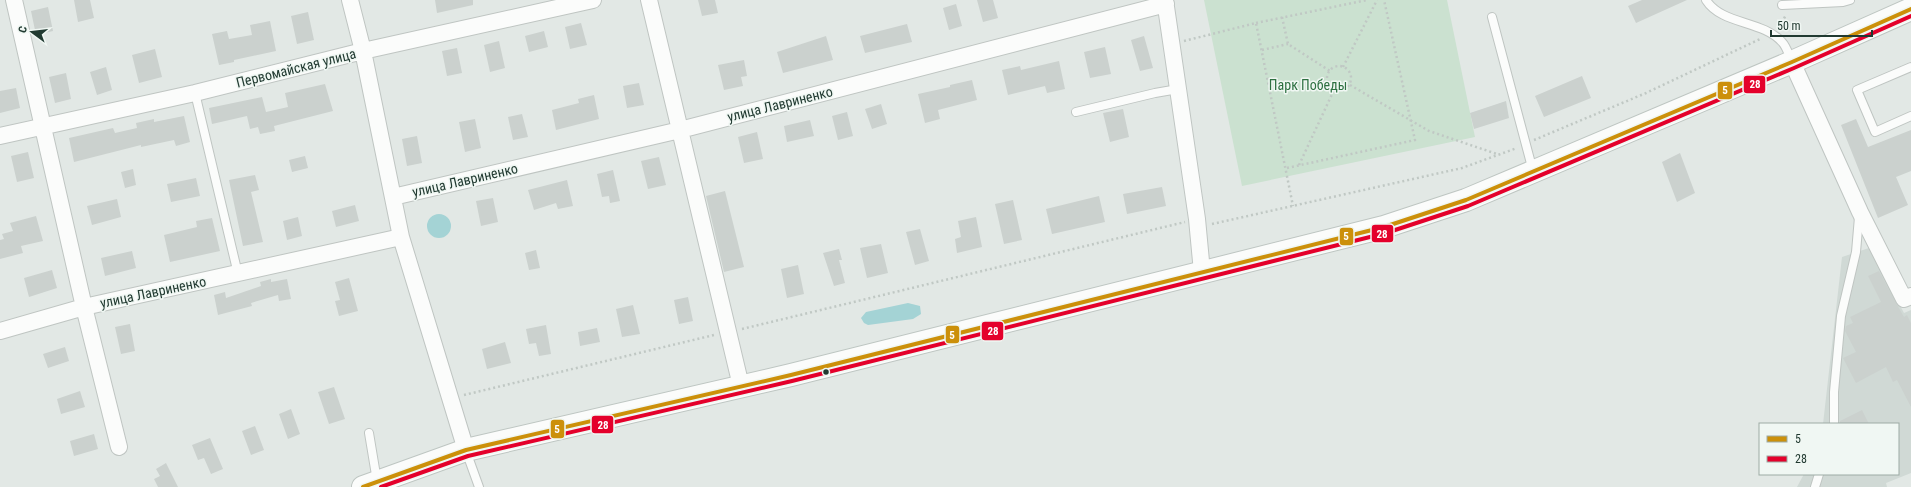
<svg xmlns="http://www.w3.org/2000/svg" width="1911" height="487" viewBox="0 0 1911 487" font-family="'Roboto Condensed',sans-serif">
<style>
.built{fill:#d0d9d5}
.green{fill:#cbe1d0}
.water{fill:#a4d3d5}
.building{fill:#cbd1ce}
.lines{fill:none;stroke-linecap:round;stroke-linejoin:round}
.lane-casing{stroke:#bfc5c2;stroke-width:10}
.street-casing{stroke:#bfc5c2;stroke-width:18}
.secondary-casing{stroke:#bec6c2;stroke-width:24}
.path{stroke:#c0c8c4;stroke-width:2.5;stroke-dasharray:2 3;stroke-linecap:butt}
.lane{stroke:#fbfcfb;stroke-width:8}
.street{stroke:#fbfcfb;stroke-width:16}
.secondary{stroke:#fbfcfb;stroke-width:22}
.bus-1-casing{stroke:#f0f7f3;stroke-width:7}
.bus-2-casing{stroke:#f0f7f3;stroke-width:7}
.bus-1{stroke:#cc900a;stroke-width:4}
.bus-2{stroke:#e4002b;stroke-width:4}
.bus-dot{fill:#213a31;stroke:#f0f7f3;stroke-width:1.5}
.labels{text-anchor:middle;dominant-baseline:central;stroke-width:3;stroke-linejoin:round;paint-order:stroke}
.street-label{font-size:14px;fill:#213a31;stroke:#f0f7f3}
.park-label{font-size:14px;fill:#2d7041;stroke:#f0f7f3}
.line-badge{stroke:#f0f7f3;stroke-width:1.5}
.badge-label{font-size:11px;text-anchor:middle;font-weight:bold;fill:#fff}
</style>
<rect width="100%" height="100%" fill="#e2e8e5"/>
<!-- built -->
<path class="built" d="M 1869,248 L 1904,313 L 1911,310 L 1911,473 L 1886,483 L 1887,487 L 1797,487 L 1804,474 L 1898,474 L 1898,424 L 1823,424 L 1842,257 Z"/>
<!-- green -->
<path class="green" d="M 1204,0 L 1447,0 L 1475,137 L 1242,186 Z"/>
<!-- water -->
<path class="water" d="M427 226a12 12 0 1 1 24 0a12 12 0 1 1-24 0Z
M 908,303 L 920,306 L 921,314 L 913,319 L 868,325 L 864,323 L 861,318 L 866,312 Z"/>
<!-- building -->
<path class="building" d="M 74,0 L 90,0 L 94,18 L 78,22 Z
M 435,0 L 473,0 L 473,5 L 437,13 Z
M 698,0 L 715,0 L 718,13 L 702,16 Z
M 977,0 L 993,0 L 998,18 L 983,22 Z
M 1642,0 L 1687,0 L 1636,23 L 1628,6 Z
M 956,4 L 962,26 L 949,30 L 943,8 Z
M 48,7 L 53,31 L 36,35 L 31,11 Z
M 308,12 L 314,40 L 297,44 L 291,16 Z
M 270,21 L 276,51 L 234,60 L 234,62 L 219,65 L 212,34 L 227,31 L 229,39 L 252,35 L 250,25 Z
M 581,23 L 587,45 L 570,49 L 565,27 Z
M 907,24 L 912,42 L 865,53 L 860,36 Z
M 544,31 L 548,47 L 529,52 L 525,36 Z
M 826,36 L 833,60 L 783,73 L 777,52 Z
M 1144,36 L 1153,68 L 1140,71 L 1131,40 Z
M 499,41 L 505,68 L 490,72 L 484,45 Z
M 1105,47 L 1111,74 L 1090,78 L 1084,52 Z
M 457,48 L 462,73 L 447,76 L 442,51 Z
M 155,49 L 162,77 L 139,83 L 132,55 Z
M 744,60 L 747,76 L 741,77 L 743,86 L 724,90 L 718,65 Z
M 1059,61 L 1065,89 L 1047,93 L 1045,86 L 1008,95 L 1002,70 L 1020,66 L 1021,70 Z
M 106,67 L 112,90 L 97,95 L 90,72 Z
M 66,73 L 71,99 L 55,103 L 49,77 Z
M 1582,76 L 1591,98 L 1544,117 L 1535,96 Z
M 972,80 L 977,100 L 938,110 L 940,119 L 925,123 L 918,94 L 950,87 L 950,85 Z
M 639,83 L 644,105 L 627,108 L 623,86 Z
M 325,84 L 333,111 L 274,126 L 275,131 L 260,134 L 258,127 L 250,129 L 247,116 L 212,124 L 209,108 L 262,97 L 266,112 L 288,107 L 285,93 Z
M 16,88 L 20,108 L 0,113 L 0,91 Z
M 594,95 L 599,119 L 556,130 L 552,110 L 579,103 L 578,99 Z
M 1506,101 L 1509,118 L 1474,129 L 1470,113 Z
M 881,104 L 887,124 L 872,129 L 865,109 Z
M 1123,109 L 1129,137 L 1110,142 L 1103,113 Z
M 847,112 L 853,136 L 838,140 L 832,116 Z
M 522,114 L 528,137 L 513,140 L 508,117 Z
M 184,116 L 190,142 L 176,146 L 174,140 L 141,147 L 141,145 L 74,162 L 69,138 L 113,128 L 115,133 L 137,128 L 136,123 L 154,119 L 154,122 Z
M 475,119 L 481,148 L 465,152 L 459,122 Z
M 1856,119 L 1868,147 L 1911,130 L 1911,171 L 1896,177 L 1908,205 L 1878,218 L 1841,125 Z
M 810,120 L 814,136 L 787,142 L 784,126 Z
M 757,132 L 763,159 L 744,163 L 738,137 Z
M 417,136 L 422,163 L 407,166 L 402,139 Z
M 28,152 L 34,178 L 17,182 L 11,156 Z
M 1680,153 L 1695,193 L 1677,202 L 1662,162 Z
M 305,156 L 308,168 L 292,172 L 289,160 Z
M 659,157 L 666,185 L 648,189 L 641,161 Z
M 133,169 L 136,185 L 125,188 L 121,172 Z
M 613,170 L 620,201 L 610,203 L 609,196 L 602,197 L 597,174 Z
M 255,175 L 259,190 L 251,192 L 263,242 L 243,246 L 229,180 Z
M 196,178 L 200,196 L 171,202 L 167,184 Z
M 567,180 L 573,206 L 558,209 L 556,203 L 534,210 L 528,190 Z
M 1162,187 L 1166,206 L 1127,214 L 1123,194 Z
M 725,191 L 744,267 L 724,272 L 706,196 Z
M 1099,196 L 1105,222 L 1052,234 L 1046,209 Z
M 493,198 L 498,222 L 481,226 L 476,201 Z
M 117,199 L 121,217 L 92,225 L 87,206 Z
M 1013,200 L 1022,240 L 1004,244 L 995,204 Z
M 355,205 L 359,221 L 336,227 L 332,211 Z
M 36,216 L 43,241 L 21,246 L 23,253 L 0,259 L 0,240 L 4,239 L 2,234 L 13,231 L 10,223 Z
M 298,217 L 302,236 L 287,240 L 283,221 Z
M 976,217 L 982,247 L 957,253 L 955,239 L 961,237 L 958,221 Z
M 212,218 L 220,251 L 170,262 L 164,235 L 197,227 L 196,221 Z
M 920,229 L 929,261 L 915,265 L 906,232 Z
M 881,244 L 888,273 L 867,278 L 860,248 Z
M 839,249 L 842,260 L 839,260 L 845,283 L 834,286 L 823,253 Z
M 536,250 L 540,268 L 529,270 L 525,253 Z
M 132,251 L 136,268 L 105,276 L 101,258 Z
M 798,265 L 804,294 L 787,298 L 781,269 Z
M 52,270 L 57,288 L 29,297 L 24,278 Z
M 1879,271 L 1896,303 L 1904,317 L 1907,315 L 1911,323 L 1911,407 L 1897,380 L 1893,382 L 1886,367 L 1856,383 L 1843,358 L 1856,352 L 1845,331 L 1846,326 L 1853,323 L 1850,317 L 1881,302 L 1868,276 Z
M 349,278 L 358,311 L 339,316 L 335,301 L 340,300 L 335,282 Z
M 271,279 L 271,282 L 287,279 L 291,299 L 279,301 L 278,295 L 251,303 L 252,306 L 218,315 L 214,295 L 225,292 L 226,298 L 261,286 L 260,282 Z
M 688,297 L 693,321 L 679,324 L 674,300 Z
M 633,305 L 640,334 L 622,337 L 616,309 Z
M 130,324 L 135,351 L 121,354 L 115,327 Z
M 546,325 L 551,354 L 539,356 L 536,343 L 529,344 L 526,329 Z
M 597,328 L 600,342 L 580,346 L 578,332 Z
M 505,342 L 511,363 L 487,369 L 482,349 Z
M 65,347 L 69,361 L 48,368 L 43,354 Z
M 334,387 L 345,419 L 329,424 L 318,392 Z
M 80,391 L 85,407 L 61,414 L 57,399 Z
M 291,409 L 300,434 L 288,439 L 279,414 Z
M 1862,410 L 1869,424 L 1840,424 L 1840,421 Z
M 255,426 L 264,450 L 251,455 L 242,431 Z
M 94,434 L 98,449 L 74,456 L 70,441 Z
M 210,438 L 223,469 L 211,474 L 204,458 L 198,460 L 192,445 Z
M 166,463 L 178,487 L 158,487 L 154,479 L 160,476 L 156,469 Z"/>
<g class="lines">
<defs>
<path id="lane" d="M 1706,0 C 1722,25 1762,20 1782,42 C 1787,47 1789,56 1792,62
M 1782,5 L 1843,2 L 1850,0
M 1492,17 L 1533,171
M 1911,67 L 1857,90 L 1875,132 L 1911,116
M 195,93 L 238,274
M 1076,112 L 1155,93 L 1178,89
M 1834,424 L 1834,392 L 1841,316 L 1856,252 L 1859,217
M 369,433 L 377,481
M 466,451 L 479,487
M 1815,487 L 1819,474"/>
<path id="street" d="M 14,0 L 84,307 L 119,447
M 350,0 L 363,51 L 401,237 L 466,450
M 649,0 L 741,386
M 1165,0 L 1197,219 L 1202,272
M 1792,62 L 1860,212 L 1904,299 L 1911,296
M 0,136 L 195,93 L 363,51 L 593,0
M 393,197 L 680,130 L 1166,4
M 0,331 L 84,307 L 401,237"/>
<path id="secondary" d="M 363,487 L 466,450 L 791,375 L 1384,227 L 1466,200 L 1792,62 L 1911,9"/>
</defs>
<!-- lane casing -->
<use href="#lane" class="lane-casing"/>
<!-- street casing -->
<use href="#street" class="street-casing"/>
<!-- secondary casing -->
<use href="#secondary" class="secondary-casing"/>
<!-- path -->
<path class="path" d="M 1282,17 L 1288,44 L 1330,71
M 1256,23 L 1367,0
M 1779,27 L 1786,15
M 1184,41 L 1256,23 L 1293,206
M 1262,50 L 1288,44
M1327 78a12 12 0 1 1 24 0a12 12 0 1 1-24 0Z
M 1343,67 L 1377,0
M 1350,85 L 1429,131 L 1497,154
M 1534,140 L 1646,93 L 1760,39
M 1299,165 L 1334,90
M 1287,168 L 1415,140 L 1384,0
M 1212,224 L 1462,168 L 1517,148
M 742,329 L 1185,222
M 464,395 L 714,335"/>
<!-- lane -->
<use href="#lane" class="lane"/>
<!-- street -->
<use href="#street" class="street"/>
<!-- secondary -->
<use href="#secondary" class="secondary"/>
<defs>
<path id="bus-1" d="M 363,487 L 466,450 L 791,375 L 1384,227 L 1466,200 L 1792,62 L 1911,9"/>
<path id="bus-2" d="M 381,487 L 468,456 L 792,381 L 1386,233 L 1468,206 L 1794,68 L 1911,16"/>
</defs>
<!-- bus-1 casing -->
<use href="#bus-1" class="bus-1-casing"/>
<!-- bus-2 casing -->
<use href="#bus-2" class="bus-2-casing"/>
<!-- bus-1 -->
<use href="#bus-1" class="bus-1"/>
<!-- bus-2 -->
<use href="#bus-2" class="bus-2"/>
</g>
<!-- markers -->
<circle class="bus-dot" cx="826" cy="372" r="3.5"/>
<g class="labels">
<!-- street labels -->
<g class="street-label">
<text transform="translate(296 68) rotate(-14)">Первомайская улица</text>
<text transform="translate(780 104) rotate(-14)">улица Лавриненко</text>
<text transform="translate(465 180) rotate(-13)">улица Лавриненко</text>
<text transform="translate(153 292) rotate(-12)">улица Лавриненко</text>
</g>
<!-- park labels -->
<g class="park-label">
<text x="1308" y="85">Парк Победы</text>
</g>
</g>
<g class="line-badge">
<rect x="1743" y="75" width="23" height="19" rx="4" fill="#e4002b"/>
<rect x="1717" y="81" width="16" height="19" rx="4" fill="#cc900a"/>
<rect x="1371" y="224" width="23" height="19" rx="4" fill="#e4002b"/>
<rect x="1339" y="227" width="15" height="19" rx="4" fill="#cc900a"/>
<rect x="981" y="321" width="23" height="20" rx="4" fill="#e4002b"/>
<rect x="945" y="325" width="15" height="19" rx="4" fill="#cc900a"/>
<rect x="591" y="415" width="23" height="19" rx="4" fill="#e4002b"/>
<rect x="550" y="419" width="15" height="20" rx="4" fill="#cc900a"/>
</g>
<g class="badge-label">
<text x="1755" y="88">28</text>
<text x="1725" y="94">5</text>
<text x="1382" y="238">28</text>
<text x="1346" y="240">5</text>
<text x="993" y="335">28</text>
<text x="952" y="339">5</text>
<text x="603" y="429">28</text>
<text x="557" y="433">5</text>
</g>
<!-- legend -->
<rect x="1759" y="423" width="140" height="52" fill="#f0f7f3" stroke="#9daba5"/>
<rect x="1767" y="436" width="20" height="6" fill="#cc900a" stroke="#9daba5"/>
<text x="1795" y="443" font-size="12" fill="#213a31">5</text>
<rect x="1767" y="456" width="20" height="6" fill="#e4002b" stroke="#9daba5"/>
<text x="1795" y="463" font-size="12" fill="#213a31">28</text>
<!-- north arrow -->
<g transform="translate(32 32) rotate(285)" stroke="#f0f7f3" stroke-width="3" paint-order="stroke">
<path d="M0-3L7 15L0 10L-7 15Z" fill="#213a31"/>
<text y="-6" font-size="11" font-weight="bold" text-anchor="middle" fill="#213a31">С</text>
</g>
<!-- scale -->
<path d="M1771 30v6h101v-6" fill="none" stroke="#213a31" stroke-width="2"/>
<text x="1777" y="30" font-size="12" fill="#213a31" stroke="#f0f7f3" stroke-width="3" paint-order="stroke">50 m</text>
</svg>
